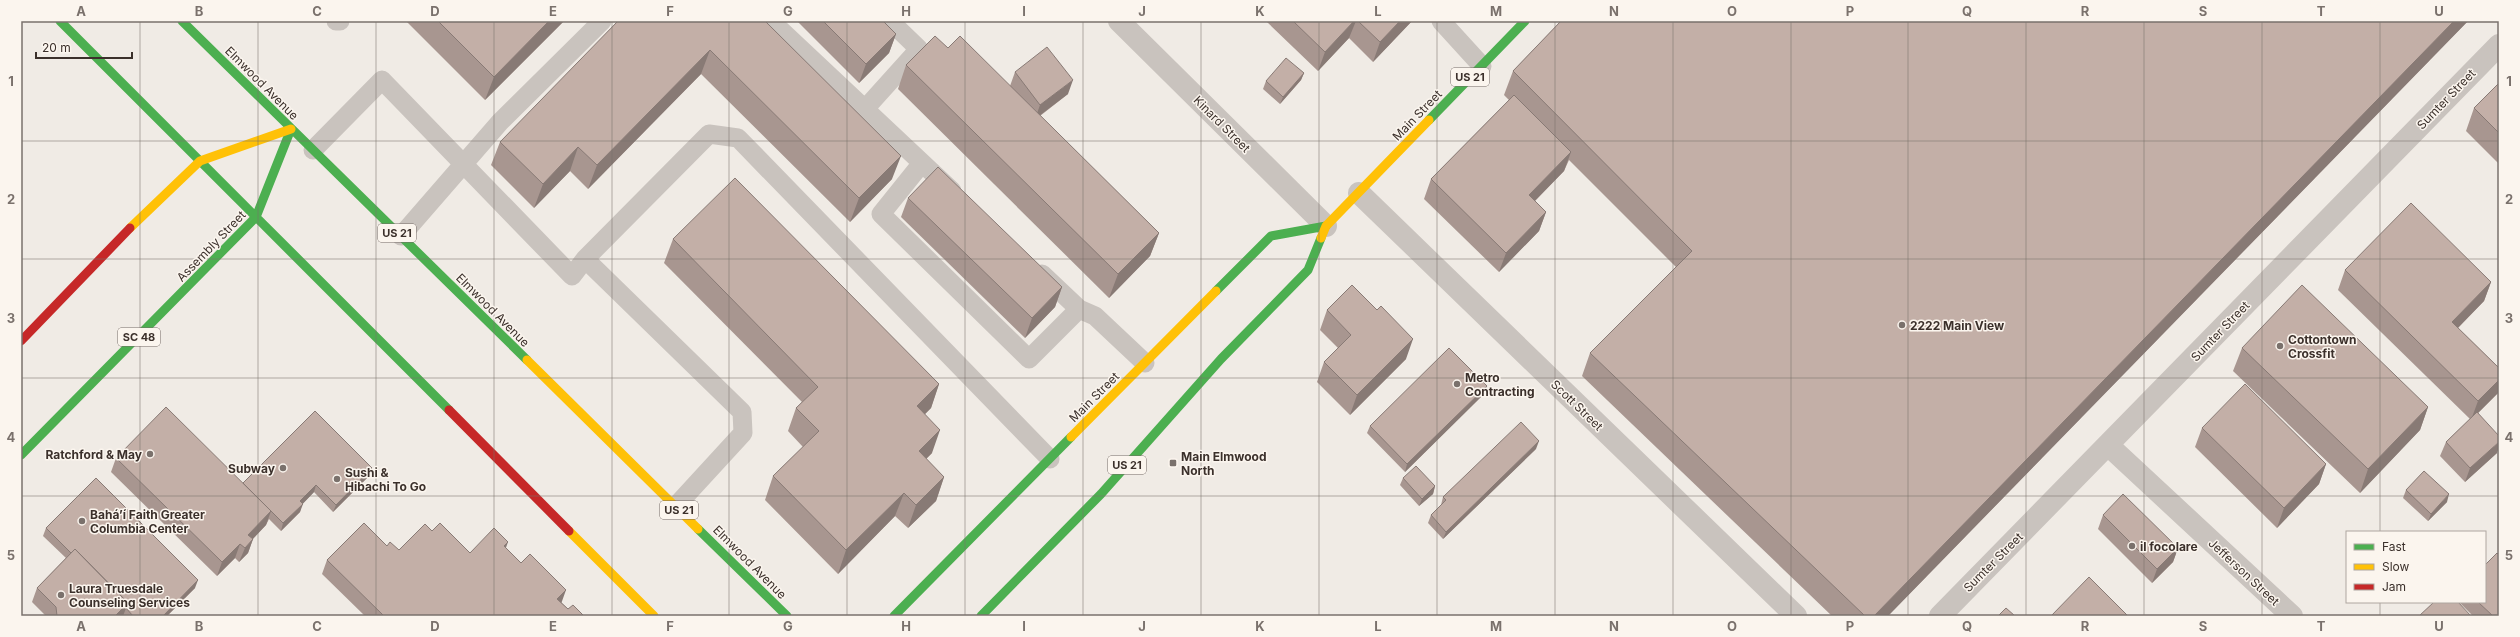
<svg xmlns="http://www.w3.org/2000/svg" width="2520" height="637" viewBox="0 0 2520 637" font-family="Inter,sans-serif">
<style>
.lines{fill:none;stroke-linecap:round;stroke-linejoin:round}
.lane{stroke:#c9c3be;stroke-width:19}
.street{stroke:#c9c3be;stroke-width:22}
.fast{stroke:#4caf50;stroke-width:9}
.slow{stroke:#ffc107;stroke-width:9}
.jam{stroke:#c62828;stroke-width:9}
.wall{fill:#a89690}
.shaded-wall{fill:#887a75}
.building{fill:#c3afa7;stroke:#887a75}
.grid{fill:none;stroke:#7a716c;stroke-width:1;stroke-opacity:0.55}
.poi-dot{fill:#7a716c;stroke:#fbf5ee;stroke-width:1.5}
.labels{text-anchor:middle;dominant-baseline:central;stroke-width:3;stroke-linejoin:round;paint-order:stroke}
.shield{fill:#fbf5ee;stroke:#756b66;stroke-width:1}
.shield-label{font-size:11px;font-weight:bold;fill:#3b302b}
.street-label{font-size:12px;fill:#3b302b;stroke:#fbf5ee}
.poi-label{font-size:12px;font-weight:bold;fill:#3b302b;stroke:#fbf5ee;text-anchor:start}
.neatline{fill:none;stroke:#7a716c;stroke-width:1.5}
.grid-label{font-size:13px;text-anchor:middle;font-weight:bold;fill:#7a716c}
</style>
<rect width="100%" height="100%" fill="#f0ebe5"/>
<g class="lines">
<!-- lane -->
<path class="lane" d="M 336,21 L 340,21
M 771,21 L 952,191
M 1441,21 L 1482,66
M 864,110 L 919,49 L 890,21
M 313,150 L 382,80 L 572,276 L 585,259
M 922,163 L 881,214 L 1029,359 L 1079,309
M 401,236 L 500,122 L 602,21
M 1042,274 L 1079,309 L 1095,316 L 1145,363
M 676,506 L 743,433 L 742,412 L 585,259 L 709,134 L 738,138 L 1050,459"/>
<!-- street -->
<path class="street" d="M 1119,21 L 1326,226
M 1359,193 L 1796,616
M 2109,446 L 2292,616
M 1940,616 L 2499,45"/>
<!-- fast -->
<path class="fast" d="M 60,21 L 449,410
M 182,21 L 527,360
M 1429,120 L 1525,21
M 1216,291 L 1271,236 L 1326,226
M 21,455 L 256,217 L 291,129
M 698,529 L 787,616
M 894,616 L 1071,437
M 981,616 L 1101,494 L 1221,359 L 1308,270 L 1321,238"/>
<!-- slow -->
<path class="slow" d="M 130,228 L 200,161 L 291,129
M 1321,238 L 1326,226 L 1429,120
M 527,360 L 698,529
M 1071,437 L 1216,291
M 569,531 L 654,616"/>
<!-- jam -->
<path class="jam" d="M 21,341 L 130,228
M 449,410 L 569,531"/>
</g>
<!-- wall -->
<path class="wall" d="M 406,21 L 564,21 L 485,100 Z
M 765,21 L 892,179 L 850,222 L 701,74 L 588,189 L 570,171 L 534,208 L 491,165 L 500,142 Z
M 797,21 L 883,21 L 896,34 L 889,53 L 859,83 Z
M 1267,21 L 1412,21 L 1373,62 L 1349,38 L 1318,71 L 1267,22 Z
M 1561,21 L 2468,21 L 1888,616 L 1832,616 L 1582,376 L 1590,353 L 1676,267 L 1569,160 L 1564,171 L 1535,201 L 1546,212 L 1539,231 L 1499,272 L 1424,199 L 1431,179 L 1509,100 L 1504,95 L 1513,71 Z
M 948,48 L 1010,86 L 1015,72 L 1068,94 L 1040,116 L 1159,233 L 1150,256 L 1109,298 L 898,89 L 906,65 Z
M 1304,73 L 1301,80 L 1280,104 L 1263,89 L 1266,81 Z
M 2499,83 L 2499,164 L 2466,131 L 2474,108 Z
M 908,198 L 1062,287 L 1055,307 L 1025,338 L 901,217 Z
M 673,239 L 939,384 L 931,408 L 925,414 L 932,453 L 926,459 L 944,477 L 936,501 L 908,528 L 895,516 L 838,574 L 765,500 L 773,476 L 803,447 L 788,431 L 796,408 L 802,402 L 664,263 Z
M 2345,270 L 2491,282 L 2484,301 L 2458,328 L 2499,368 L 2499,390 L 2498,393 L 2478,413 L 2497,453 L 2465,482 L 2440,456 L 2446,442 L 2470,419 L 2338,290 Z
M 1327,310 L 1406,359 L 1350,415 L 1317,382 L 1324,362 L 1338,348 L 1320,330 Z
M 2242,348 L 2428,407 L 2420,430 L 2360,493 L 2233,371 Z
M 1484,394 L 1405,472 L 1367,433 L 1370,426 Z
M 2202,428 L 2326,464 L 2319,484 L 2277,528 L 2195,447 Z
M 1536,449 L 1443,539 L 1428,523 L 1431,515 L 1441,505 L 1443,497 Z
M 116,458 L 243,483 L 372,468 L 369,476 L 333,512 L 314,492 L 302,504 L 300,512 L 281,531 L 269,519 L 266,525 L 253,539 L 248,553 L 239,562 L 235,558 L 217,576 L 111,472 Z
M 1403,478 L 1435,486 L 1433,494 L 1419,506 L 1400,485 Z
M 2406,490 L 2447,502 L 2428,521 L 2403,498 Z
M 2103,515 L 2178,548 L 2173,562 L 2152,583 L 2098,529 Z
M 46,528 L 195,588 L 167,616 L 46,616 L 32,602 L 37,588 L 66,558 L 43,536 Z
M 432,531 L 470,553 L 506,548 L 568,609 L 584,616 L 365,616 L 322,574 L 327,560 L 387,546 L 399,550 Z
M 2459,602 L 2485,602 L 2499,616 L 2473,616 Z"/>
<!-- shaded-wall -->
<path class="shaded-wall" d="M 549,21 L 564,21 L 485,100 L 494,77 Z
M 1354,21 L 1356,21 L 1349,38 L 1318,71 L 1325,52 Z
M 1400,21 L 1412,21 L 1373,62 L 1380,42 Z
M 2454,21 L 2468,21 L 1888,616 L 1874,616 Z
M 896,34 L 889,53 L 859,83 L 866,64 Z
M 710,50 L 701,74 L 588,189 L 597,165 Z
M 1304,73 L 1301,80 L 1280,104 L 1283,97 Z
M 1073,80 L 1068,94 L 1035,119 L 1040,105 Z
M 578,147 L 570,171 L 534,208 L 543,184 Z
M 1571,152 L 1564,171 L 1522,214 L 1529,195 Z
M 901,156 L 892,179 L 850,222 L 859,198 Z
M 1546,212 L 1539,231 L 1499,272 L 1506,253 Z
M 1159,233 L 1150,256 L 1109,298 L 1118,274 Z
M 2491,282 L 2484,301 L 2445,341 L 2452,322 Z
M 1062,287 L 1055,307 L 1025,338 L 1032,318 Z
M 1413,339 L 1406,359 L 1350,415 L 1357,395 Z
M 2499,380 L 2499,390 L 2498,393 L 2471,420 L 2478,401 Z
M 939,384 L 931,408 L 909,430 L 917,406 Z
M 1487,386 L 1484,394 L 1405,472 L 1407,464 Z
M 2428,407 L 2420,430 L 2360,493 L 2368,469 Z
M 940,430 L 932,453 L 910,475 L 919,451 Z
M 1539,441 L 1536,449 L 1443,539 L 1446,532 Z
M 2499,442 L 2499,447 L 2497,453 L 2465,482 L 2470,468 Z
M 2326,464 L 2319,484 L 2277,528 L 2284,508 Z
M 372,468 L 369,476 L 333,512 L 336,505 Z
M 944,477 L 936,501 L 908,528 L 916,505 Z
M 316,485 L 314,492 L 298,509 L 300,501 Z
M 1435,486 L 1433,494 L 1419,506 L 1422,499 Z
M 904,493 L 895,516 L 838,574 L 846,550 Z
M 2449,494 L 2447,502 L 2428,521 L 2431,514 Z
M 303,504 L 300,512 L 281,531 L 283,523 Z
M 271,511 L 266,525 L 244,548 L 248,535 Z
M 253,539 L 248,553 L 239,562 L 245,548 Z
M 508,542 L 503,556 L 504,546 Z
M 240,544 L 235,558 L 217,576 L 222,562 Z
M 2178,548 L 2173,562 L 2152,583 L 2157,569 Z
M 198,580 L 195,588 L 167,616 L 163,616 Z
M 566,590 L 561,604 L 557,599 Z
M 128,603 L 123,616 L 115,616 Z"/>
<!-- building -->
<path class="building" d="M 438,21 L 549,21 L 494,77 Z
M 618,21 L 765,21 L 901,156 L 859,198 L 710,50 L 597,165 L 578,147 L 543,184 L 500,142 Z
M 823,21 L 883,21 L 896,34 L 866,64 Z
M 1293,21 L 1354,21 L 1325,52 Z
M 1358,21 L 1400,21 L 1380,42 Z
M 1561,21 L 2454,21 L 1874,616 L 1865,616 L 1590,353 L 1692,251 L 1513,71 Z
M 935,36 L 948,48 L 960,36 L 1159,233 L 1118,274 L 906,65 Z
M 1047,47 L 1073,80 L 1040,105 L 1015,72 Z
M 1286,58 L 1304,73 L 1283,97 L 1266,81 Z
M 2499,83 L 2499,133 L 2474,108 Z
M 1514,95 L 1571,152 L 1529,195 L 1546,212 L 1506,253 L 1431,179 Z
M 938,167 L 1062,287 L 1032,318 L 908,198 Z
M 735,178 L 939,384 L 917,406 L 940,430 L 919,451 L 944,477 L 916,505 L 904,493 L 846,550 L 773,476 L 819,431 L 796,408 L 818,387 L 673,239 Z
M 2411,203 L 2491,282 L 2452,322 L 2499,368 L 2499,380 L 2478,401 L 2345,270 Z
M 1352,285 L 1377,310 L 1381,306 L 1413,339 L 1357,395 L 1324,362 L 1351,335 L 1327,310 Z
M 2302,285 L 2428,407 L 2368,469 L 2242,348 Z
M 1449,348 L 1487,386 L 1407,464 L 1370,426 Z
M 2245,384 L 2326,464 L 2284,508 L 2202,428 Z
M 166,407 L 271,511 L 248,535 L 253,539 L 245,548 L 240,544 L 222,562 L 116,458 Z
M 315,411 L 372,468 L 336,505 L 316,485 L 300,501 L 303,504 L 283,523 L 243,483 Z
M 2477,412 L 2499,436 L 2499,442 L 2470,468 L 2446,442 Z
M 1521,422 L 1539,441 L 1446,532 L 1431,515 L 1446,500 L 1443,497 Z
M 1416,466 L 1435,486 L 1422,499 L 1403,478 Z
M 2424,471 L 2449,494 L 2431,514 L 2406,490 Z
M 96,478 L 198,580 L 163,616 L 133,616 L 126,608 L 128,603 L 75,549 L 71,553 L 46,528 Z
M 2123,494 L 2178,548 L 2157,569 L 2103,515 Z
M 364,523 L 387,546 L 390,542 L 399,550 L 425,524 L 432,531 L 440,523 L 470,553 L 494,528 L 508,542 L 504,546 L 521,563 L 530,554 L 566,590 L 557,599 L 568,609 L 573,605 L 584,616 L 384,616 L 327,560 Z
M 75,549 L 128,603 L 115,616 L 57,616 L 56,607 L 37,588 Z
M 2497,553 L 2499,555 L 2499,616 L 2493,616 L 2478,602 L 2485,602 L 2485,565 Z
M 2089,577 L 2128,616 L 2051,616 Z
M 2434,602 L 2458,602 L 2471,616 L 2419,616 Z
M 2006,608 L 2015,616 L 1998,616 Z"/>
<!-- grid -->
<path class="grid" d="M 140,21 L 140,616M 258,21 L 258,616M 376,21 L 376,616M 494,21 L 494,616M 612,21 L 612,616M 729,21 L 729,616M 847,21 L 847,616M 965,21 L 965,616M 1083,21 L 1083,616M 1201,21 L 1201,616M 1319,21 L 1319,616M 1437,21 L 1437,616M 1555,21 L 1555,616M 1673,21 L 1673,616M 1791,21 L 1791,616M 1908,21 L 1908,616M 2026,21 L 2026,616M 2144,21 L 2144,616M 2262,21 L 2262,616M 2380,21 L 2380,532M 21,141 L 2499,141M 21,259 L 2499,259M 21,378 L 2499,378M 21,496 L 2499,496M 2380,602 L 2380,616"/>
<!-- markers -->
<g class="poi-dot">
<circle cx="1902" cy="325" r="4"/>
<circle cx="2280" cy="346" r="4"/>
<circle cx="1457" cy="384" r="4"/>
<circle cx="150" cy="454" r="4"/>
<rect x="1169" y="459" width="8" height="8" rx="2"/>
<circle cx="283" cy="468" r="4"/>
<circle cx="337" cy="479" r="4"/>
<circle cx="82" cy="521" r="4"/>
<circle cx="2132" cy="546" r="4"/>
<circle cx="61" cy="595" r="4"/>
</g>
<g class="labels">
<!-- shield labels -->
<g class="shield">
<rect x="1451" y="68" width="38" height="18" rx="3"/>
<rect x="378" y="224" width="38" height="18" rx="3"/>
<rect x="118" y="328" width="42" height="18" rx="3"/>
<rect x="1108" y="456" width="38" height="18" rx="3"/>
<rect x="660" y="501" width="38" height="18" rx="3"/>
</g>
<g class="shield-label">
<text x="1470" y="77">US 21</text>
<text x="397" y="233">US 21</text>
<text x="139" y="337">SC 48</text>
<text x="1127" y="465">US 21</text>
<text x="679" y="510">US 21</text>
</g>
<!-- street labels -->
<g class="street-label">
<text transform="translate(262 83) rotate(45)">Elmwood Avenue</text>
<text transform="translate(2446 99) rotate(-46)">Sumter Street</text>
<text transform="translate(1417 115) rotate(-46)">Main Street</text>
<text transform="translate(1222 124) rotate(45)">Kinard Street</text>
<text transform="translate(211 246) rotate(-46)">Assembly Street</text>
<text transform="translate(493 310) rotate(45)">Elmwood Avenue</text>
<text transform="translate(2220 331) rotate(-46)">Sumter Street</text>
<text transform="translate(1094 397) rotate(-45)">Main Street</text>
<text transform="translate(1577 405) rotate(44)">Scott Street</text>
<text transform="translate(750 562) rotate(45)">Elmwood Avenue</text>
<text transform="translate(1993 562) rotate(-45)">Sumter Street</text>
<text transform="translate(2244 572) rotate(43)">Jefferson Street</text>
</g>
<!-- poi labels -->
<g class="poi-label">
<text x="1910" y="325">2222 Main View</text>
<text x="2288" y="339">Cottontown<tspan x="2288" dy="14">Crossfit</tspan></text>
<text x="1465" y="377">Metro<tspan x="1465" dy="14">Contracting</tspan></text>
<text x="142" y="454" text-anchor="end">Ratchford &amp; May</text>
<text x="1181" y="456">Main Elmwood<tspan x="1181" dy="14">North</tspan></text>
<text x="275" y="468" text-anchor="end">Subway</text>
<text x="345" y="472">Sushi &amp;<tspan x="345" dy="14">Hibachi To Go</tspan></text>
<text x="90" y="514">Bahá’í Faith Greater<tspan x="90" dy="14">Columbia Center</tspan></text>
<text x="2140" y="546">il focolare</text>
<text x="69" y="588">Laura Truesdale<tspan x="69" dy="14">Counseling Services</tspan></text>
</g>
</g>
<!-- border -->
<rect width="2520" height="637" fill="none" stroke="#fbf5ee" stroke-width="44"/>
<!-- legend -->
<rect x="2346" y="531" width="140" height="72" fill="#fbf5ee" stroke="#aea6a0"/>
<rect x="2354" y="544" width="20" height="6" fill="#4caf50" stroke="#aea6a0"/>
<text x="2382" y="551" font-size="12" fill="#3b302b">Fast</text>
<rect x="2354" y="564" width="20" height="6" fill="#ffc107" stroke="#aea6a0"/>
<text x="2382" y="571" font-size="12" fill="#3b302b">Slow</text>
<rect x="2354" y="584" width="20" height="6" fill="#c62828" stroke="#aea6a0"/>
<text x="2382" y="591" font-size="12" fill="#3b302b">Jam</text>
<!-- scale -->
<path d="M36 52v6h96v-6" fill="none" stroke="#3b302b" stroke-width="2"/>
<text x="42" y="52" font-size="12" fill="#3b302b" stroke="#fbf5ee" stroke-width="3" paint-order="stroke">20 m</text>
<rect x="22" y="22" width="2476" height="593" class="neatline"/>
<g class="grid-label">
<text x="81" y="16">A</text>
<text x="199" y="16">B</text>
<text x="317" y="16">C</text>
<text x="435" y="16">D</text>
<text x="553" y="16">E</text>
<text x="670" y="16">F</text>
<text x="788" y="16">G</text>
<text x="906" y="16">H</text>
<text x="1024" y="16">I</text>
<text x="1142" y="16">J</text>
<text x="1260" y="16">K</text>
<text x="1378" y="16">L</text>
<text x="1496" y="16">M</text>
<text x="1614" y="16">N</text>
<text x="1732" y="16">O</text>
<text x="1850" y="16">P</text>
<text x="1967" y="16">Q</text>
<text x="2085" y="16">R</text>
<text x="2203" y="16">S</text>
<text x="2321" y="16">T</text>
<text x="2439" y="16">U</text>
<text x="11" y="86">1</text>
<text x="2509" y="86">1</text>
<text x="11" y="204">2</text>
<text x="2509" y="204">2</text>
<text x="11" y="323">3</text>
<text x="2509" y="323">3</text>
<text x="11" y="442">4</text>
<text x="2509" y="442">4</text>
<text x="11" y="560">5</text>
<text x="2509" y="560">5</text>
<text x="81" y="631">A</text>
<text x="199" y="631">B</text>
<text x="317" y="631">C</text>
<text x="435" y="631">D</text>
<text x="553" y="631">E</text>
<text x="670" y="631">F</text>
<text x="788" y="631">G</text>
<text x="906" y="631">H</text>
<text x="1024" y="631">I</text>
<text x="1142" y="631">J</text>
<text x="1260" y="631">K</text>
<text x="1378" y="631">L</text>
<text x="1496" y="631">M</text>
<text x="1614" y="631">N</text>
<text x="1732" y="631">O</text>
<text x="1850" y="631">P</text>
<text x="1967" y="631">Q</text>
<text x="2085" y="631">R</text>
<text x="2203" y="631">S</text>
<text x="2321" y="631">T</text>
<text x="2439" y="631">U</text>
</g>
</svg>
